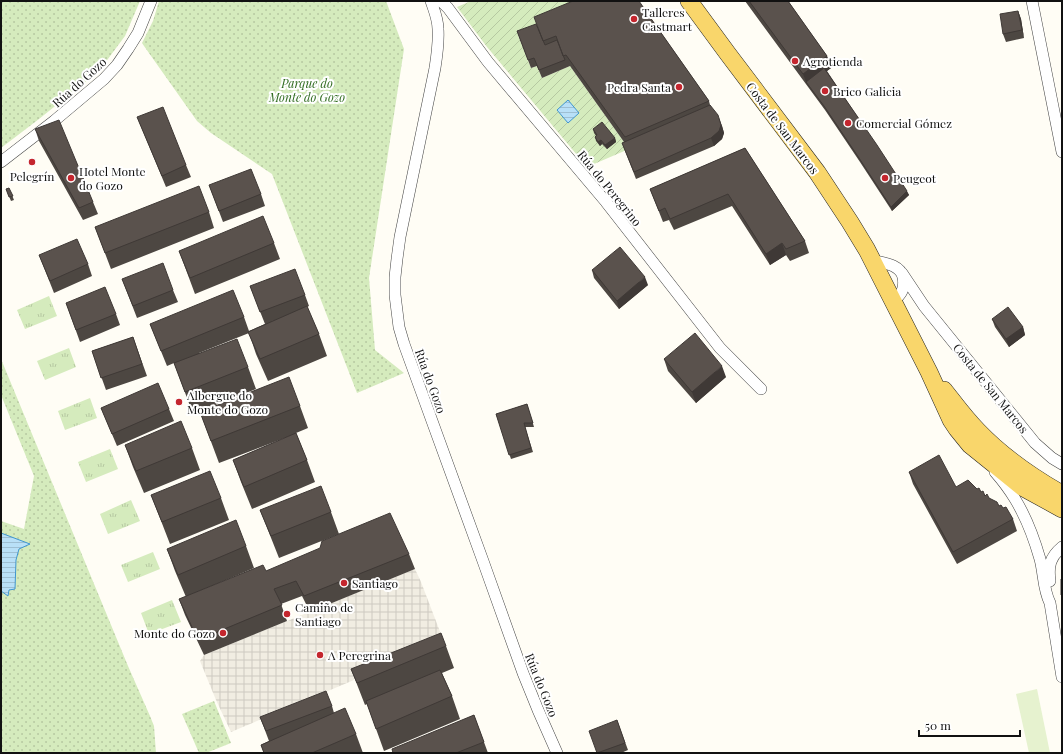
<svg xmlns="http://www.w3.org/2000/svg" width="1063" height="754" viewBox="0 0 1063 754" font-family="'Playfair Display',serif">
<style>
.grass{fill:url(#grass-tufts)}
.park{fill:url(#park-dots)}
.garden{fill:url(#garden-furrows)}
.pitch{fill:#e6f2cf}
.plaza{fill:url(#plaza-grid)}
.water{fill:url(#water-rules);stroke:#3f96cf}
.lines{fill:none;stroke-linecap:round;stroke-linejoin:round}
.street-casing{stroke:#444;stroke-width:12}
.primary-casing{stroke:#222;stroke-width:18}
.street{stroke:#fff;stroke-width:11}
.primary{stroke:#f9d66b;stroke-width:17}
.wall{fill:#4d4742}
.shaded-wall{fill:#3f3936}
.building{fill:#5a524d;stroke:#3f3936}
.poi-dot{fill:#c4262e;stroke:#fff;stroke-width:1.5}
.labels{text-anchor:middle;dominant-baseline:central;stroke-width:4;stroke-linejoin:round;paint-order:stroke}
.poi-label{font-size:12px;fill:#111;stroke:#fff;text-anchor:start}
.street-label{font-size:12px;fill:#111;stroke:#fff}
.park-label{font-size:12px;font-style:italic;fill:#2f6b1f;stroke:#fff}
</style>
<defs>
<pattern id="grass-tufts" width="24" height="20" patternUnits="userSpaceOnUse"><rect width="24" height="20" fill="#d5ebbd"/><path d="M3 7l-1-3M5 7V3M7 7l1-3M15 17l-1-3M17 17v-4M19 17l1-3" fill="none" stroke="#b6c8a1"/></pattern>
<pattern id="park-dots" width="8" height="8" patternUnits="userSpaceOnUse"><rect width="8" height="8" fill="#d5ebbd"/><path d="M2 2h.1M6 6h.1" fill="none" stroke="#b6c8a1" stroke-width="1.8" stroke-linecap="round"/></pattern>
<pattern id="garden-furrows" width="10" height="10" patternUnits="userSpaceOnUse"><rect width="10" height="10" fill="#d5ebbd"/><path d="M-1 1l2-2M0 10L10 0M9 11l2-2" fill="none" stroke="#b6c8a1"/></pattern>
<pattern id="plaza-grid" width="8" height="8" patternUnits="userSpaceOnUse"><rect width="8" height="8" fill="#f1ede2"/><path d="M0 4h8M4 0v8" fill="none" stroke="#cecac1"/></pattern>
<pattern id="water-rules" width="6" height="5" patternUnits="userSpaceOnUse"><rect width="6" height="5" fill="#b9e0f7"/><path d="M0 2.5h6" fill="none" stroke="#9ebfd3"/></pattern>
</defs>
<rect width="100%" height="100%" fill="#fffdf5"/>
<!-- grass -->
<path class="grass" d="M 49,296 L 57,316 L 25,329 L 17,310 Z
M 69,348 L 76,367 L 45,380 L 37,361 Z
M 90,398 L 97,418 L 65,430 L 58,411 Z
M 110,449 L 118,469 L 86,482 L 78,462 Z
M 131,500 L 140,521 L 108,534 L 100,514 Z
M 153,552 L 160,569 L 128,582 L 121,565 Z
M 172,600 L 181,622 L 149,634 L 141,613 Z"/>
<!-- park -->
<path class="park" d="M 1,1 L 140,1 L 125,36 L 99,71 L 39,119 L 1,148 Z
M 159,1 L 386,1 L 404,49 L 369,278 L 375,350 L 404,373 L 357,393 L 272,174 L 211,133 L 197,121 L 144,46 L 142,43 L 153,21 Z
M 1,359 L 128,666 L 150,716 L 154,726 L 156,753 L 1,753 L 1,521 L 24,529 L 34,476 L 1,395 Z
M 214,701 L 231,743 L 206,753 L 199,753 L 182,714 Z"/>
<!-- garden -->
<path class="garden" d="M 471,1 L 606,1 L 518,35 L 531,68 L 537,66 L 542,78 L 570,66 L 629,149 L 587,167 L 487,47 L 457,7 Z"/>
<!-- pitch -->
<path class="pitch" d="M 1037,689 L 1050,753 L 1029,753 L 1016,694 Z"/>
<!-- plaza -->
<path class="plaza" d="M 415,569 L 421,582 L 444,642 L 231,732 L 216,700 L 200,661 L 204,655 Z"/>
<!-- water -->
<path class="water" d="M 568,100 L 579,113 L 568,123 L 557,110 Z
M 1,533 L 30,544 L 19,549 L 16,560 L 15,589 L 9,590 L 8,596 L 1,591 Z"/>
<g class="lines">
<defs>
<path id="street" d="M 431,1 C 434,10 438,19 438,29 C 439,42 437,55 435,68 L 400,237 L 397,259 L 395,277 L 395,295 L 399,327 L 404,344 L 483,561 L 523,673 L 538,710 L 557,753
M 441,1 L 448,8 L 488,62 L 606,202 L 720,348 L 761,389
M 1032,1 L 1062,152
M 1,162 L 54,121 L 104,79 L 117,65 L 128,49 L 138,33 L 151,1
M 871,260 C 883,263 900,264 903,277 C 904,282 904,288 901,293 C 899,296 895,300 893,303
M 902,273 L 924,306 L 1035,443 L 1052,458 L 1062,464
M 995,472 C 1002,480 1009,489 1015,499 C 1026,517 1034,538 1040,559 C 1044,574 1043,589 1050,603 L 1062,677
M 1050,581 C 1048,566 1050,557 1062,547"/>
<path id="primary" d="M 689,1 L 728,54 L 817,172 L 850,222 L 867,250 L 929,372 L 951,420 L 957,429 L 970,445 L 1006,474 L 1022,487 L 1062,509
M 944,390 C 955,404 965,418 978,431 C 1002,456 1032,477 1062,494"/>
</defs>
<!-- street casing -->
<use href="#street" class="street-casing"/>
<!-- primary casing -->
<use href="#primary" class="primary-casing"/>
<!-- street -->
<use href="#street" class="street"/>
<!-- primary -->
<use href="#primary" class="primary"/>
</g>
<!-- wall -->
<path class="wall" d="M 745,1 L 788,1 L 827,56 L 831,68 L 827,71 L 909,195 L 892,211 L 860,162 L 825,110 Z
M 1018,11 L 1021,19 L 1024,38 L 1006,42 L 1003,34 Z
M 652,20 L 709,101 L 710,105 L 722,126 L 724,133 L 722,139 L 714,146 L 636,179 L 622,143 L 624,142 L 570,66 L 542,78 L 537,66 L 531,68 L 517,31 Z
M 137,117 L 186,165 L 191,177 L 166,187 Z
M 35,129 L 93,202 L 98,214 L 83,220 L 39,141 Z
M 593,129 L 615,138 L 616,142 L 607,149 L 602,144 L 600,146 L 596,141 L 595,137 L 596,136 L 594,133 Z
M 745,148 L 805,241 L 809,253 L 790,261 L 786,255 L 770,265 L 732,206 L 674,230 L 669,220 L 663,222 L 650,189 Z
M 209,185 L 261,194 L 265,206 L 223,222 Z
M 9,188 L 14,200 L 11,201 L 6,189 Z
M 209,212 L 214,228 L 111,269 L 95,227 Z
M 274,243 L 280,259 L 195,294 L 179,251 Z
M 39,255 L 88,264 L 92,276 L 54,293 Z
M 592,270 L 648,285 L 619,309 L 594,278 Z
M 122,279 L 173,290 L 178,302 L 137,318 Z
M 250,286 L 305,295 L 309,306 L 307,307 L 319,334 L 327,356 L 268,381 L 256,354 L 249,333 L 199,353 L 248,367 L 256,389 L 193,414 L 174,363 L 167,366 L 150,324 L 244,317 L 249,331 L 286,315 L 265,324 Z
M 66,303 L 116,314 L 120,325 L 80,342 Z
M 992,319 L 1023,327 L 1025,335 L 1009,347 L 995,327 Z
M 133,337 L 147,376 L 106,390 L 92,351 Z
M 664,359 L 726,377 L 696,403 L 668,371 Z
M 527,404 L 534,427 L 525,427 L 533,452 L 511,459 L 496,414 Z
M 300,406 L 308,428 L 296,433 L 307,460 L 315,482 L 252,509 L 241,482 L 233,460 L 295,434 L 219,463 L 200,412 Z
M 101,408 L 169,409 L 174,421 L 117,446 Z
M 125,445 L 192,448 L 200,470 L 144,493 L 133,467 Z
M 909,472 L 956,487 L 977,489 L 999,506 L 1003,508 L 1013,519 L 1017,531 L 957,564 L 913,484 Z
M 151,495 L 221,498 L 229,520 L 170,544 Z
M 260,510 L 331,512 L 339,534 L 279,558 Z
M 246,546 L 254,568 L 186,597 L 175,571 L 167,549 Z
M 409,554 L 415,569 L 310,612 L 302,596 L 281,604 L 287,621 L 204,655 L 185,615 L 179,599 L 266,571 Z
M 446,646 L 454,668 L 442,673 L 452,696 L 460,719 L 384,751 L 367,704 L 365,705 L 351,669 Z
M 332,706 L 334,713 L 356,734 L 363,753 L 264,753 L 261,745 L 269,741 L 260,717 Z
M 474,715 L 488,753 L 393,753 Z
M 617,720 L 628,750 L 621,753 L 597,753 Z"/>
<!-- shaded-wall -->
<path class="shaded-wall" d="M 1018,11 L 1021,19 L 1024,38 L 1022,30 Z
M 827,56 L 831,68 L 808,85 L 806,82 L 803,74 Z
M 719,118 L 722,126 L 724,133 L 722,139 L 714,146 L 711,138 Z
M 615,138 L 616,142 L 607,149 L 605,145 Z
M 601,140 L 602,144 L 600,146 L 598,142 Z
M 907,191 L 909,195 L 892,211 L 891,207 Z
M 782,243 L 786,255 L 770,265 L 766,254 Z
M 645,277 L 648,285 L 619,309 L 617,301 Z
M 1023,327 L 1025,335 L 1009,347 L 1006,339 Z
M 722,366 L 726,377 L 696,403 L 692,392 Z"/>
<!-- building -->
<path class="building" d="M 573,1 L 639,1 L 652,20 L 709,101 L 625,137 L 566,55 L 563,56 L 556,36 L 543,41 L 534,17 Z
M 749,1 L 788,1 L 827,56 L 803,74 Z
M 1018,11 L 1022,30 L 1003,34 L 1000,14 Z
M 536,24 L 545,45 L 557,40 L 565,60 L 539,70 L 534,58 L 528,60 L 517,31 Z
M 824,68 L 877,145 L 907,191 L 891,207 L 859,158 L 824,106 L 806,82 Z
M 710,105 L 718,115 L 721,125 L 719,131 L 711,138 L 634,172 L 622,143 Z
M 163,107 L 186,165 L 162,176 L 137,117 Z
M 59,120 L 93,202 L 79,208 L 35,129 Z
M 602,122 L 615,138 L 605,145 L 601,140 L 598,142 L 595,137 L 597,135 L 593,129 Z
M 745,148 L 805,241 L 786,249 L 782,243 L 766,254 L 728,194 L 670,219 L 665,208 L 659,211 L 650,189 Z
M 251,169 L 261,194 L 219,211 L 209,185 Z
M 199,186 L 209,212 L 105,253 L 95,227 Z
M 9,188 L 13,196 L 9,197 L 6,189 Z
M 263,216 L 274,243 L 190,278 L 179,251 Z
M 77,239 L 88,264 L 50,281 L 39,255 Z
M 620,247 L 645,277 L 617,301 L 592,270 Z
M 163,263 L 173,290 L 133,306 L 122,279 Z
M 295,269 L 305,295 L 260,312 L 250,286 Z
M 105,287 L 116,314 L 76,330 L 66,303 Z
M 233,290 L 244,317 L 161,351 L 150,324 Z
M 307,306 L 319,334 L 260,359 L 248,332 Z
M 1008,307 L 1023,327 L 1006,339 L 992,319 Z
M 695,333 L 722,366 L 692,392 L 664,359 Z
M 133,337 L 142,364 L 101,378 L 92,351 Z
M 237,339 L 248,367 L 185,392 L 174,363 Z
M 289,377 L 300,406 L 211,441 L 200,412 Z
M 158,383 L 169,409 L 112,434 L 101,408 Z
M 527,404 L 533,423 L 524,423 L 531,448 L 509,455 L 496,414 Z
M 181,421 L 192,448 L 136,471 L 125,445 Z
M 296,433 L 307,460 L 244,487 L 233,460 Z
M 939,455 L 956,487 L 968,480 L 977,489 L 979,488 L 981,492 L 983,491 L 985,496 L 987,494 L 989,498 L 997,502 L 999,506 L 1001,505 L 1003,508 L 1006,507 L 1013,519 L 953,552 L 909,472 Z
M 210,471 L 221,498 L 162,522 L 151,495 Z
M 321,486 L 331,512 L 271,536 L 260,510 Z
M 390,513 L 409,554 L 304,596 L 296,581 L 274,589 L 282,605 L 198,640 L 179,599 L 263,565 L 266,571 L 320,548 L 322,541 Z
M 236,520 L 246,546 L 178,575 L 167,549 Z
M 1061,579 L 1062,579 L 1062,595 L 1061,595 Z
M 441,633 L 446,646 L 357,683 L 351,669 Z
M 440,670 L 452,696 L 376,729 L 366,701 Z
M 326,691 L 332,706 L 266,731 L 260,717 Z
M 345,708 L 356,734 L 312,753 L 264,753 L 261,745 Z
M 474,715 L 484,742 L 456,753 L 393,753 L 392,749 Z
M 617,720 L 625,743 L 597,753 L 589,731 Z"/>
<!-- markers -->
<g class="poi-dot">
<circle cx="634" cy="19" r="4"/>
<circle cx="795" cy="61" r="4"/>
<circle cx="679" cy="87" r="4"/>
<circle cx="825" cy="91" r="4"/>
<circle cx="848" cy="123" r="4"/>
<circle cx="32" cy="162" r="4"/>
<circle cx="71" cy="178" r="4"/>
<circle cx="885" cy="178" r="4"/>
<circle cx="179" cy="402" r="4"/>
<circle cx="344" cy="583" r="4"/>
<circle cx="287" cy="614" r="4"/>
<circle cx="223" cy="633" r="4"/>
<circle cx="320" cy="655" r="4"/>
</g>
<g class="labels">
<!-- poi labels -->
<g class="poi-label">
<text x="642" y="12">Talleres<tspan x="642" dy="14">Castmart</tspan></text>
<text x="803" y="61">Agrotienda</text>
<text x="671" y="87" text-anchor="end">Pedra Santa</text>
<text x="833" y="91">Brico Galicia</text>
<text x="856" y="123">Comercial Gómez</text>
<text x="79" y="171">Hotel Monte<tspan x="79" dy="14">do Gozo</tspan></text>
<text x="32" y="176" text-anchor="middle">Pelegrín</text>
<text x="893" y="178">Peugeot</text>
<text x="187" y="395">Albergue do<tspan x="187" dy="14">Monte do Gozo</tspan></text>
<text x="352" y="583">Santiago</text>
<text x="295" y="607">Camiño de<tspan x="295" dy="14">Santiago</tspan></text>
<text x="215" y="633" text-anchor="end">Monte do Gozo</text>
<text x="328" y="655">A Peregrina</text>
</g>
<!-- street labels -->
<g class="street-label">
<text transform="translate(79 82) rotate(-42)">Rúa do Gozo</text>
<text transform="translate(783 128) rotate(53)">Costa de San Marcos</text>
<text transform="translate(610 188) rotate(51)">Rúa do Peregrino</text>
<text transform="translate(431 381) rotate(70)">Rúa do Gozo</text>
<text transform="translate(991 388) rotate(51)">Costa de San Marcos</text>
<text transform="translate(542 685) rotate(68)">Rúa do Gozo</text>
</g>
<!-- park labels -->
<g class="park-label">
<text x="307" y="83">Parque do<tspan x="307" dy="14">Monte do Gozo</tspan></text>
</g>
</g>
<!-- border -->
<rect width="1063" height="754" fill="none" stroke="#111111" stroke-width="4"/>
<!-- scale -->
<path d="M919 730v6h101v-6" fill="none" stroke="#111111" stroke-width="2"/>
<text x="925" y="730" font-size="12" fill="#111111" stroke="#ffffff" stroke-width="3" paint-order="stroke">50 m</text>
</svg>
